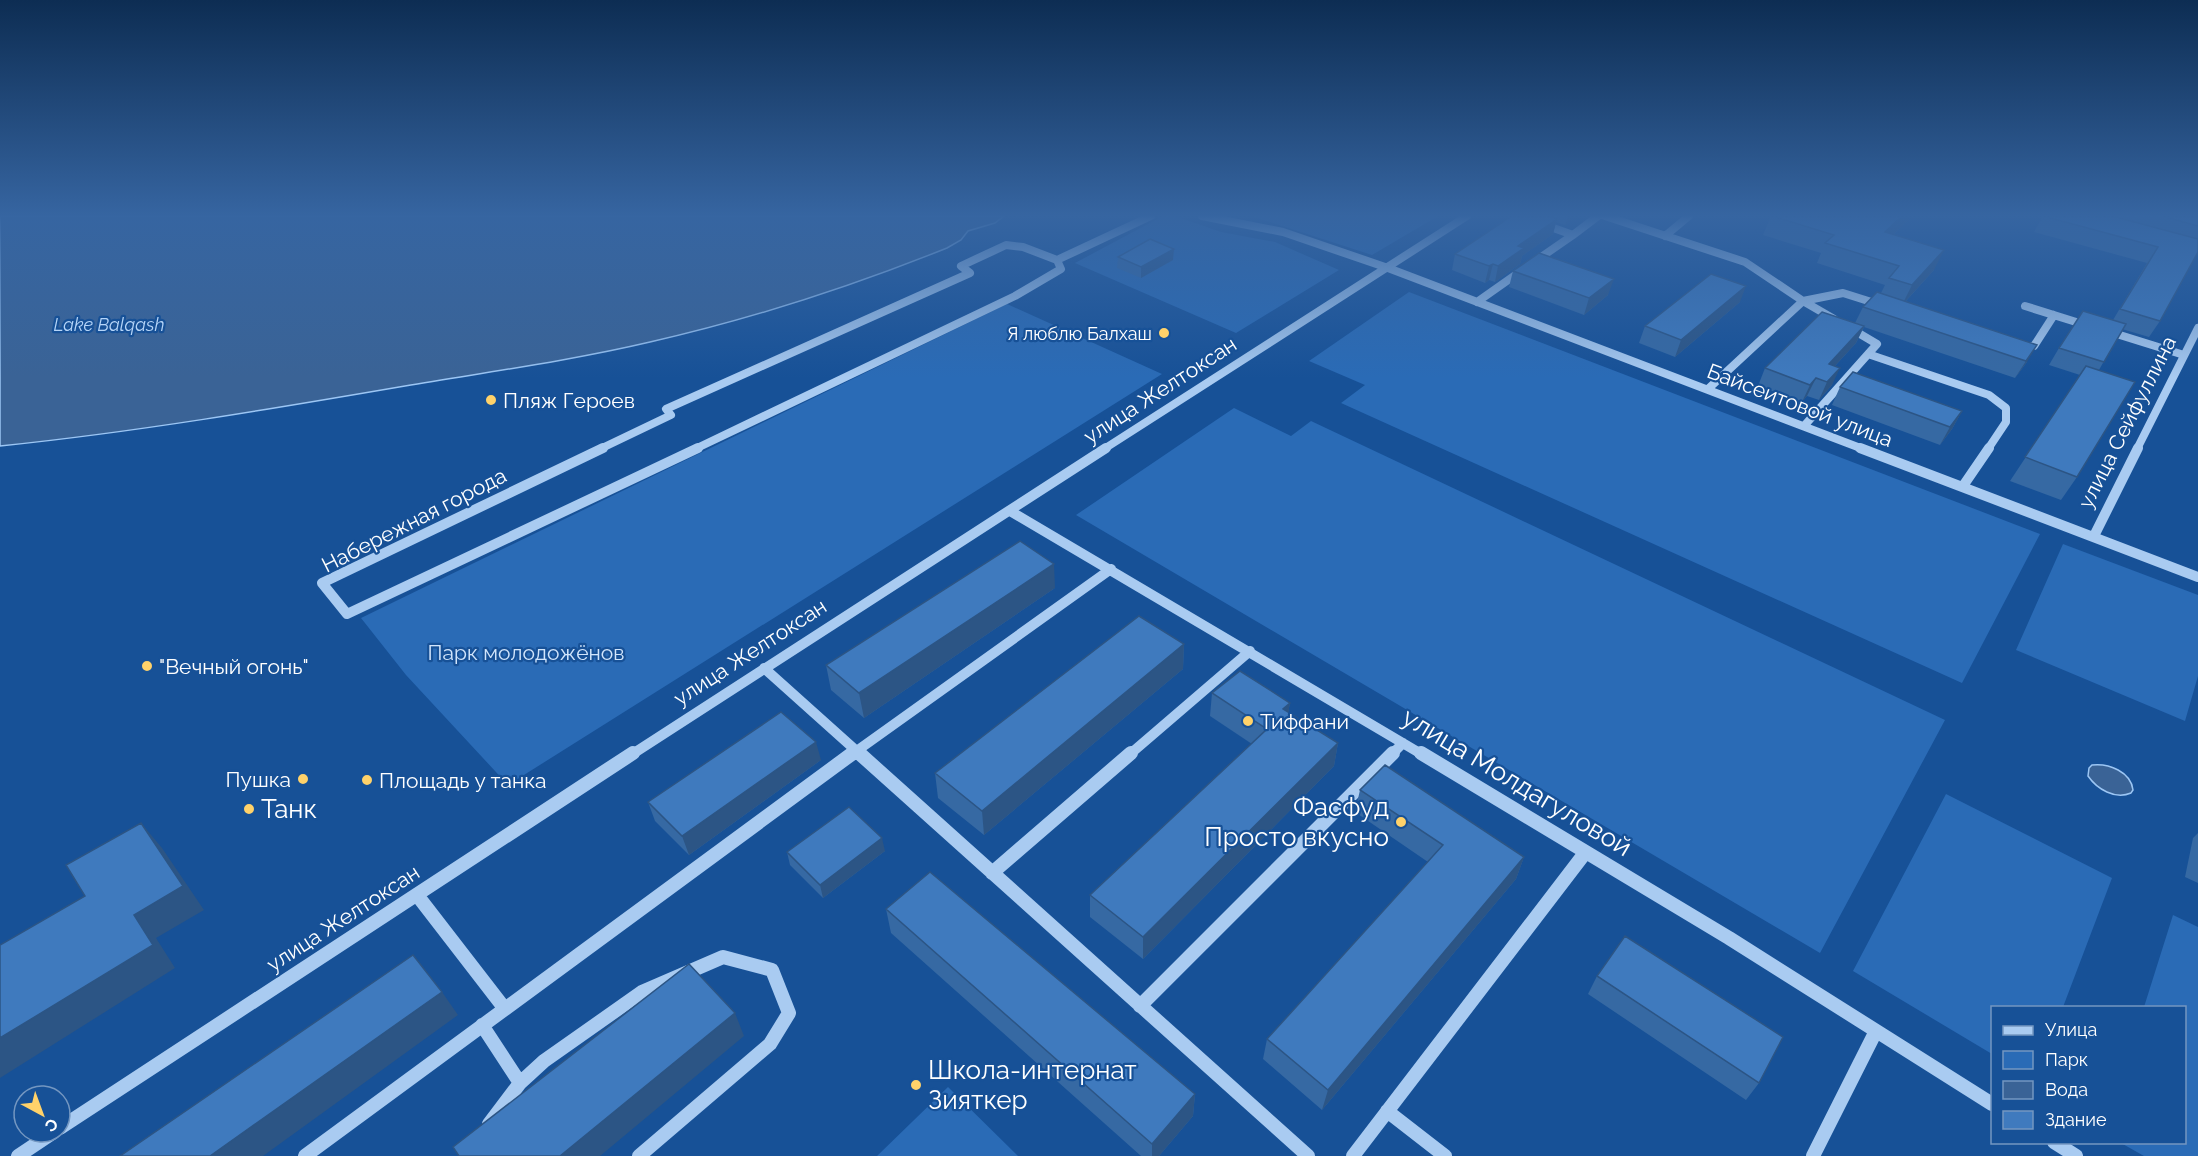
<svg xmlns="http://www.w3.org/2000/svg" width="2198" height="1156" viewBox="0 0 2198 1156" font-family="Raleway,sans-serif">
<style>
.green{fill:#2a6bb6}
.water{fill:#3a6396;stroke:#9cc6f4;stroke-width:1.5}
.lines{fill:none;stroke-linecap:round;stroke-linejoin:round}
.minor-far2{stroke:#a9cbf1;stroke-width:8}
.minor-far1{stroke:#a9cbf1;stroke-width:10}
.minor{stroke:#a9cbf1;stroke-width:14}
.wall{fill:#3669a3}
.shaded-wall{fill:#2c5585}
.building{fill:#3f7abe;stroke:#2c5585;stroke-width:1.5}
.poi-dot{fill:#ffd26a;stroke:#175197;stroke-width:2}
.labels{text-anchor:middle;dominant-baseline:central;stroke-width:4.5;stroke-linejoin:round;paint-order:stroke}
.far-water-label{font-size:18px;font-style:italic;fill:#b6d5f8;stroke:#175197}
.far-poi-label{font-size:18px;fill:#fff;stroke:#175197;text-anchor:end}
.street-label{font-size:21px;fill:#fff;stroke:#175197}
.poi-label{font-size:21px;fill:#fff;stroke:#175197;text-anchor:start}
.park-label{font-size:21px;fill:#d1e5fc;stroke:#175197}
.near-street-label{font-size:26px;fill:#fff;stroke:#175197}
.near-poi-label{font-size:26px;fill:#fff;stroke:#175197;text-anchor:start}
</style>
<rect width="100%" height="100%" fill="#175197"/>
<!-- green -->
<path class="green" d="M 1163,216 L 1175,216 L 1221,232 L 1275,242 L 1339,270 L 1236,333 L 1075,263 Z
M 1251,216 L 1438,216 L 1372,255 Z
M 1409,292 L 2040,534 L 1962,683 L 1341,403 L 1365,385 L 1309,361 Z
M 1007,304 L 1162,374 L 508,785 L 406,675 L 361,618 Z
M 1234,408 L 1291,436 L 1311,421 L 1945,720 L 1820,953 L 1076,515 Z
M 2063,544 L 2198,595 L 2198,676 L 2185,721 L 2016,650 Z
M 1946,794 L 2112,878 L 2063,1007 L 1992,1008 L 1992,1054 L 1853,971 Z
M 2173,915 L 2198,927 L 2198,1156 L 2144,1156 L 2121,1143 L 2184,1142 L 2184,1008 L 2144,1007 Z
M 948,1087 L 1018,1156 L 877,1156 Z"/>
<!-- water -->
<path class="water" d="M 0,216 L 1004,216 L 995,223 L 968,231 L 961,240 L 947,248 C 850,287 751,319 650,342 C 569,361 487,372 405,386 C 271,409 136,432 0,446 Z
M 2092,765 C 2109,763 2131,772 2133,790 L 2131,793 C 2115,800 2097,789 2088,776 L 2089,768 Z"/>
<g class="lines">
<!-- minor-far2 -->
<path class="minor-far2" d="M 1202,216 L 1283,232 L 1388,268 L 1863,449
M 1520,216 L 1573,235 L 1598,216
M 1605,216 L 1745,262 L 1803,301 L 1708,389
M 1665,236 L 1689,216
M 1057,260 L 1151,216
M 1534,262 L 1573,235
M 1803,301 L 1843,293 L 1881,305
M 1803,301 L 1834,319
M 1477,302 L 1521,271
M 2025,306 L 2089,326
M 2107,331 L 2184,355
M 2022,347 L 2034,346 L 2054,315
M 1868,354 L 1989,395 L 2006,408 L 2006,422 L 1988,449
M 1804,426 L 1877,344 L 1850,328
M 600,449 L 671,415 L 666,409 L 970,273 L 961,266 L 1006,245 L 1023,247 L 1057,260
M 695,449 L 1015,296 L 1061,269 L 1057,260
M 1104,449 L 1467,216
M 2137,449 L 2198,328"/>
<!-- minor-far1 -->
<path class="minor-far1" d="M 603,448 L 322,583 L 347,614 L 698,448
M 1860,448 L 2198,577
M 1963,486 L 1989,448
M 1010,511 L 1423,755
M 2094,536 L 2138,448
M 764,668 L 861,755
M 631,755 L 1106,448
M 851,755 L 1111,569
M 1129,755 L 1250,651
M 1391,755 L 1403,743"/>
<!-- minor -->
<path class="minor" d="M 859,753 L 1308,1156
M 1421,753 L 1729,938 L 1992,1104
M 992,873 L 1131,753
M 417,895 L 505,1009
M 1140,1006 L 1393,753
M 482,1025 L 520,1083 L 489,1124
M 520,1083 L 544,1061 L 642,992 L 723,957 L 772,970 L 789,1013 L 770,1044 L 639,1156
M 1387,1111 L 1445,1156
M 60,1128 L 633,753
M 2054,1142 L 2076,1156
M 18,1156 L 54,1132
M 305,1156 L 853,753
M 1353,1156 L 1585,853
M 1813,1156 L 1876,1031"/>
</g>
<!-- wall -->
<path class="wall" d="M 1512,216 L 1577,216 L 1565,225 L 1556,222 L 1553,234 L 1522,256 L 1520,264 L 1495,282 L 1489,280 L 1485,283 L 1452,270 L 1455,254 Z
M 1771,216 L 1912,216 L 1893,235 L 1934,270 L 1906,301 L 2027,362 L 2015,378 L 1864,327 L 1856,343 L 1835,366 L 1832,385 L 1819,400 L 1807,396 L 1802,402 L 1758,386 L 1765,368 L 1855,323 L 1863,307 L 1881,293 L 1885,285 L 1817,263 L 1821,253 L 1763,235 Z
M 2043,216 L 2198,216 L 2198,252 L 2160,321 L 2149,337 L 2122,329 L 2099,370 L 2077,477 L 2061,500 L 2010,481 L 2080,375 L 2049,365 L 2059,348 L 2113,320 L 2147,263 L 2034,232 Z
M 1118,257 L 1173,260 L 1141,278 L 1117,268 Z
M 1513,271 L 1608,295 L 1584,315 L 1509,287 Z
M 1740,302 L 1675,357 L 1639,343 L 1645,326 Z
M 1840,387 L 1962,411 L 1952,429 L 1940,445 L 1832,405 Z
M 1055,588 L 864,718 L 831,690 L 826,665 Z
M 1184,644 L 1183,669 L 984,835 L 938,798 L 935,773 Z
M 1212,693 L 1290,703 L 1288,712 L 1338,743 L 1334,766 L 1143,959 L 1090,917 L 1090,895 L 1252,744 L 1210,716 Z
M 821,760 L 689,855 L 655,821 L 648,802 Z
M 1360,790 L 1524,857 L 1516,879 L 1322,1110 L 1263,1059 L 1267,1039 L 1428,862 L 1355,812 Z
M 2198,833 L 2198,883 L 2185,877 L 2193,838 Z
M 885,851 L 823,898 L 790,865 L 787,852 Z
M 886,909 L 1195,1094 L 1193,1116 L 1159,1156 L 1141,1156 L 891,933 Z
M 1597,976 L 1759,1083 L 1746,1100 L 1588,994 Z"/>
<!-- shaded-wall -->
<path class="shaded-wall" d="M 1568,216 L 1577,216 L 1565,225 Z
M 1902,216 L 1912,216 L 1876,252 L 1885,232 Z
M 1557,219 L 1553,234 L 1522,256 L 1520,264 L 1495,282 L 1498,266 L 1518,246 Z
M 1174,249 L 1173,260 L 1141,278 L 1141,267 Z
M 1944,250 L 1934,270 L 1902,305 L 1912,285 Z
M 1493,264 L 1489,280 L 1485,283 L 1489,266 Z
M 1614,279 L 1608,295 L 1584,315 L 1589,298 Z
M 1746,286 L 1740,302 L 1675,357 L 1681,340 Z
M 1864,326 L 1856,343 L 1821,381 L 1829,364 Z
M 2037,345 L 2027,362 L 2015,378 L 2026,361 Z
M 1840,368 L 1832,385 L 1819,400 L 1827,382 Z
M 1816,378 L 1807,396 L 1802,402 L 1810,385 Z
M 1962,411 L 1952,429 L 1940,445 L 1950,427 Z
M 1054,564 L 1055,588 L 864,718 L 859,693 Z
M 1184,644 L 1183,669 L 984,835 L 982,811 Z
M 1290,703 L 1286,726 L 1283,709 Z
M 816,742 L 821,760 L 689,855 L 682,836 Z
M 1338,743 L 1334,766 L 1143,959 L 1143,937 Z
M 141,823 L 162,848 L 204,910 L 156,938 L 175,968 L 0,1078 L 0,1038 L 134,915 Z
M 882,838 L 885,851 L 823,898 L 820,885 Z
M 1524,857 L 1516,879 L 1322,1110 L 1328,1090 Z
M 442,992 L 458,1015 L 263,1156 L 210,1156 Z
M 735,1013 L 744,1036 L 600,1156 L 560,1156 Z
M 1195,1094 L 1193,1116 L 1159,1156 L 1152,1156 L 1152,1144 Z"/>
<!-- building -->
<path class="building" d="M 1512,216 L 1550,216 L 1557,219 L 1518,246 L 1524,248 L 1498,266 L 1493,264 L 1489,266 L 1455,254 Z
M 1772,216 L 1902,216 L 1885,232 L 1944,250 L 1912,285 L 1889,278 L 1899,266 L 1825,243 L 1834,235 Z
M 2043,216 L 2112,216 L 2198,239 L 2198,252 L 2160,321 L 2120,309 L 2158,247 Z
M 2162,216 L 2198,216 L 2198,226 Z
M 1150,239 L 1174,249 L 1141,267 L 1118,257 Z
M 1539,253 L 1614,279 L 1589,298 L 1513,271 Z
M 1711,274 L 1746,286 L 1681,340 L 1645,326 Z
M 1877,292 L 2037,345 L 2026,361 L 1863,307 Z
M 2083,311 L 2126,324 L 2104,362 L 2059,348 Z
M 1822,312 L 1864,326 L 1829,364 L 1840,368 L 1827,382 L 1816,378 L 1810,385 L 1765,368 Z
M 2086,366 L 2135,382 L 2077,477 L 2025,457 Z
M 1853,372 L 1962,411 L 1950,427 L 1840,387 Z
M 1020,541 L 1054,564 L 859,693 L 826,665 Z
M 1139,616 L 1184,644 L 982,811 L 935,773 Z
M 1240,671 L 1290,703 L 1283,709 L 1338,743 L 1143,937 L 1090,895 L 1267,729 L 1212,693 Z
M 781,712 L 816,742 L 682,836 L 648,802 Z
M 1385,765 L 1524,857 L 1328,1090 L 1267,1039 L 1443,845 L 1360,790 Z
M 849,807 L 882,838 L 820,885 L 787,852 Z
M 141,823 L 183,886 L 134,915 L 153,945 L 0,1038 L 0,945 L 85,896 L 66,865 Z
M 930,872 L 1195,1094 L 1152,1144 L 886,909 Z
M 1625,936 L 1783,1037 L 1759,1083 L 1597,976 Z
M 413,955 L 442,992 L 210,1156 L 120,1156 Z
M 689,964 L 735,1013 L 560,1156 L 459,1156 L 453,1147 Z"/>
<!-- sky -->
<linearGradient id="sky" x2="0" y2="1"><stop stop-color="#0d2d53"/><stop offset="0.57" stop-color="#3665a1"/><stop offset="1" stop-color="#3665a1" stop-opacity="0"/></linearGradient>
<rect width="2198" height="378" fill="url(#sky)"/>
<!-- markers -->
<g class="poi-dot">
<circle cx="1164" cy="333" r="6"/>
<circle cx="491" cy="400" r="6"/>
<circle cx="147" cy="666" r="6"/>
<circle cx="1248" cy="721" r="6"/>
<circle cx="303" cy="779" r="6"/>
<circle cx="367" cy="780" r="6"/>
<circle cx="249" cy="809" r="6"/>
<circle cx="1401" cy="822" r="6"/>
<circle cx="916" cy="1085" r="6"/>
</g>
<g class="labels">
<!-- far-water labels -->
<g class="far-water-label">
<text x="109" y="324">Lake Balqash</text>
</g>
<!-- far-poi labels -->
<g class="far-poi-label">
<text x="1152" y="333">Я люблю Балхаш</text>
</g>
<!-- street labels -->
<g class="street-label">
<text transform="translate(1160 390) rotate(-33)">улица Желтоксан</text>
<text transform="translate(1800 405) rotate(21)">Байсеитовой улица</text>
<text transform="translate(2127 422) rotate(-63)">улица Сейфуллина</text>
<text transform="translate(414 520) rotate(-27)">Набережная города</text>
<text transform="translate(750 652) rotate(-33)">улица Желтоксан</text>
<text transform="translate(343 918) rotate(-33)">улица Желтоксан</text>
</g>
<!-- poi labels -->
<g class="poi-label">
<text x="503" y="400">Пляж Героев</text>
<text x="159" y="666">"Вечный огонь"</text>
<text x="1260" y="721">Тиффани</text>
<text x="291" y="779" text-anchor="end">Пушка</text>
<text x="379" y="780">Площадь у танка</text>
</g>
<!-- park labels -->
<g class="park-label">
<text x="526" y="652">Парк молодожёнов</text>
</g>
<!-- near-street labels -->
<g class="near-street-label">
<text transform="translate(1517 782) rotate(31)">улица Молдагуловой</text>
</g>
<!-- near-poi labels -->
<g class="near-poi-label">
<text x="1389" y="807" text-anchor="end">Фасфуд<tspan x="1389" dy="30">Просто вкусно</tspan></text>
<text x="261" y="809">Танк</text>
<text x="928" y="1070">Школа-интернат<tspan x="928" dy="30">Зияткер</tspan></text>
</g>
</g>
<!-- legend -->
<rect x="1991" y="1006" width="195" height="138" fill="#175197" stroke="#7497c1" stroke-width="1.5"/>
<rect x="2003" y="1026" width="30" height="9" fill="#a9cbf1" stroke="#7497c1" stroke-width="1.5"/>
<text x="2045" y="1036" font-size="18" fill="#ffffff">Улица</text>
<rect x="2003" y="1051" width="30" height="18" fill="#2a6bb6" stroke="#7497c1" stroke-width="1.5"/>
<text x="2045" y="1066" font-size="18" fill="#ffffff">Парк</text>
<rect x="2003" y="1081" width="30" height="18" fill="#3a6396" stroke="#7497c1" stroke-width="1.5"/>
<text x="2045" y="1096" font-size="18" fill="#ffffff">Вода</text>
<rect x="2003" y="1111" width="30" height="18" fill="#3f7abe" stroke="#7497c1" stroke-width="1.5"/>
<text x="2045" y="1126" font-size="18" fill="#ffffff">Здание</text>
<!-- north arrow -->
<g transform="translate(42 1114) rotate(139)"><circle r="28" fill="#175197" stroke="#7497c1" stroke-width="1.5"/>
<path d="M0-4.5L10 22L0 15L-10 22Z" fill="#ffd26a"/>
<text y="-9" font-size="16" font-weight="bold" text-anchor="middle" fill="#ffffff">С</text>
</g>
</svg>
